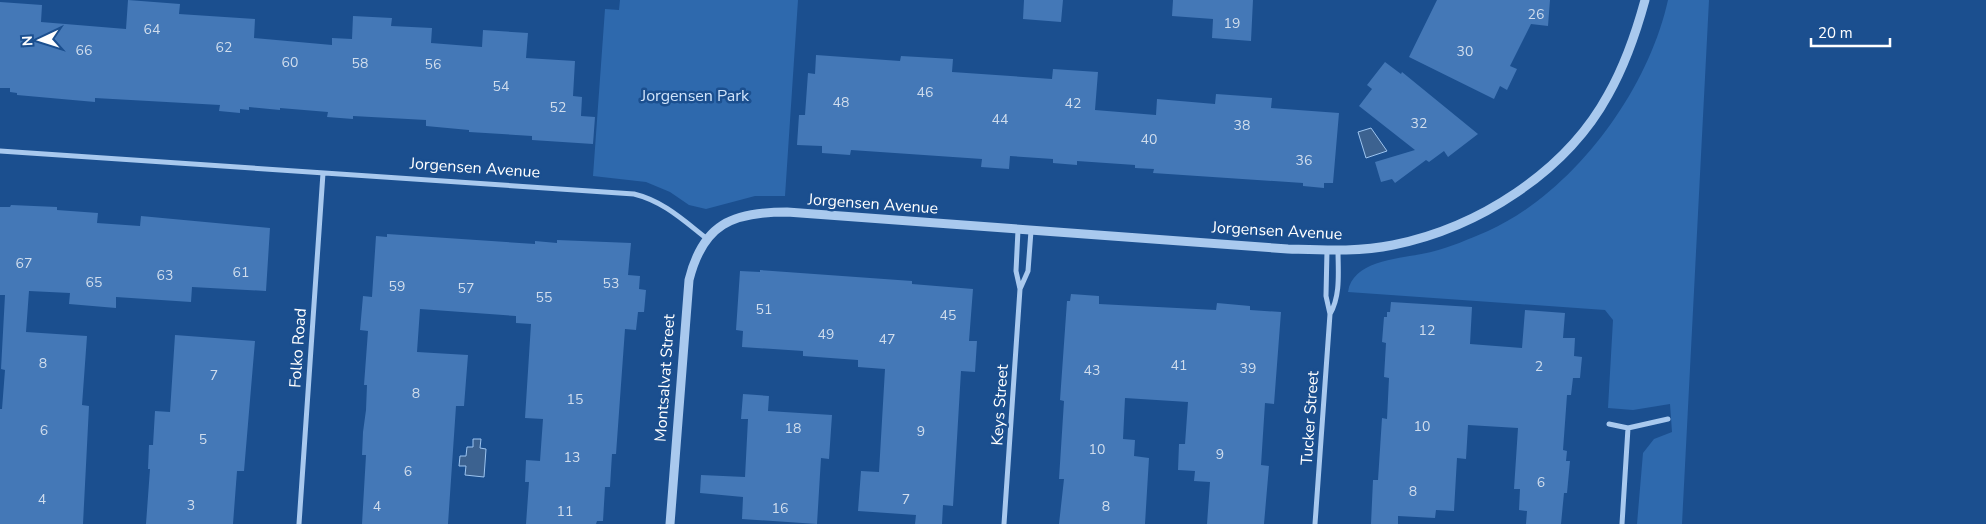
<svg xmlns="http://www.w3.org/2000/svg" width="1986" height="524" viewBox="0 0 1986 524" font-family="'Nunito Sans',sans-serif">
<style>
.green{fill:#2e69ad}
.water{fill:#3c6290;stroke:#9cc4f0}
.building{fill:#4478b7}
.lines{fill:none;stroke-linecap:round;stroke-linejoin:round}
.minor{stroke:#a9c9ee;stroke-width:5}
.tertiary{stroke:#a9c9ee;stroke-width:9}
.labels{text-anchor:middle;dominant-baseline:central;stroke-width:5;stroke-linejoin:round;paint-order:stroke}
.number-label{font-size:14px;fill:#d0dded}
.park-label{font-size:16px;fill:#cfe3fa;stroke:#1b4f8f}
.street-label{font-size:16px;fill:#fff;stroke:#1b4f8f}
</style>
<rect width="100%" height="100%" fill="#1b4f8f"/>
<!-- green -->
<path class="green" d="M 620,0 L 798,0 L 785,196 L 755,196 L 706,209 L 689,205 L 670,192 L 646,182 L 593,176 L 605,9 L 619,10 Z
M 1668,0 L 1709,0 L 1682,524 L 1637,524 L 1643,453 L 1654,439 L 1672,432 L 1670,404 L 1633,410 L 1608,408 L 1613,320 L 1605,310 L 1348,292 C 1353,258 1405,259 1431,252 C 1451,247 1469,239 1488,231 C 1574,192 1648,91 1668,0 Z"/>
<!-- water -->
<path class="water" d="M 1371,128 L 1387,151 L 1366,158 L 1358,132 Z
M 473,439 L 481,439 L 480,448 L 486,449 L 484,477 L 465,475 L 466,466 L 459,466 L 460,456 L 466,456 L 467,447 L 473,447 Z"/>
<!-- building -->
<path class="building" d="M 128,0 L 180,4 L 179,14 L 255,19 L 254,38 L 332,45 L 332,38 L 352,39 L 353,16 L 392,18 L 391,26 L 432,28 L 431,43 L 482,47 L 483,30 L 528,33 L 526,58 L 575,61 L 573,96 L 582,97 L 581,116 L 595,117 L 593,144 L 532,140 L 532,136 L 469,132 L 469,130 L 426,126 L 426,120 L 353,116 L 353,119 L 327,117 L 328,112 L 280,108 L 280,110 L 249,107 L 249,110 L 240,109 L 240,113 L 219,111 L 220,105 L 95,98 L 95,102 L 17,95 L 17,93 L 10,92 L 10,88 L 0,88 L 0,2 L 42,5 L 41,22 L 126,29 Z
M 1024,0 L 1063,0 L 1061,22 L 1023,19 Z
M 1173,0 L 1253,0 L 1251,41 L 1212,38 L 1213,19 L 1172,16 Z
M 1437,0 L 1550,0 L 1548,26 L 1531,24 L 1510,66 L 1517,69 L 1507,90 L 1500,86 L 1494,99 L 1409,57 Z
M 816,55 L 900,61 L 901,56 L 953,59 L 952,72 L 1052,79 L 1053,69 L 1098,72 L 1095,110 L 1156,115 L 1157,99 L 1215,104 L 1216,94 L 1272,98 L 1271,108 L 1339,113 L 1333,183 L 1324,183 L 1324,188 L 1303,186 L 1303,183 L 1153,173 L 1154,169 L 1135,168 L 1135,165 L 1077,161 L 1077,165 L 1053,163 L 1053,159 L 1010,156 L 1009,169 L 981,167 L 982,159 L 851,150 L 850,155 L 822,153 L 822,146 L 797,145 L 799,115 L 805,115 L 808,73 L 815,74 Z
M 1385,62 L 1401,74 L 1402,72 L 1478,134 L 1448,157 L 1444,151 L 1429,162 L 1426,160 L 1395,183 L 1392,179 L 1381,182 L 1375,162 L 1415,150 L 1359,106 L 1372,89 L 1367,85 Z
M 11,205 L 57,207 L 57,210 L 98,213 L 97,223 L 140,226 L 141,216 L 270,228 L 266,291 L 192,287 L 191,302 L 116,297 L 116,308 L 69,304 L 70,293 L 29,291 L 26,332 L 87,336 L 82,405 L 89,406 L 83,524 L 0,524 L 0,409 L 2,409 L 5,370 L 1,369 L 5,295 L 0,295 L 0,207 L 10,207 Z
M 387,234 L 535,244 L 535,241 L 557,243 L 557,240 L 631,243 L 628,275 L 640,276 L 639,289 L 646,290 L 644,312 L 638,312 L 636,330 L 625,329 L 616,454 L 612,454 L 610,487 L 605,487 L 603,521 L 597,521 L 596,524 L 526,524 L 529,482 L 525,482 L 526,460 L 540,461 L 543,419 L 525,418 L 531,324 L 516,323 L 516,316 L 420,309 L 417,352 L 468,355 L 464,406 L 456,406 L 448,524 L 362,524 L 366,455 L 362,455 L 363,432 L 366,410 L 367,385 L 364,385 L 368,331 L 360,330 L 363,296 L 372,297 L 376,236 L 387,237 Z
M 760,270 L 912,281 L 912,284 L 973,289 L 969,341 L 977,341 L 975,372 L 961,371 L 953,506 L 943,505 L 942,524 L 915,524 L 916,515 L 858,511 L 861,471 L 879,472 L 885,369 L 858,367 L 858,360 L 803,356 L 803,351 L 742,347 L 743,331 L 736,330 L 740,271 L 760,272 Z
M 1071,294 L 1099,296 L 1099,304 L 1216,310 L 1217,303 L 1250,306 L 1250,310 L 1281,312 L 1274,404 L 1265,403 L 1261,465 L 1269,466 L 1264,524 L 1207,524 L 1210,482 L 1194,481 L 1195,471 L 1178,470 L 1179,444 L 1185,444 L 1188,402 L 1125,398 L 1123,439 L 1135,440 L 1134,456 L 1149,458 L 1145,524 L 1059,524 L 1064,479 L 1059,479 L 1064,401 L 1060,400 L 1067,301 L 1070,301 Z
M 1391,302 L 1472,307 L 1470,344 L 1522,348 L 1525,310 L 1565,313 L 1563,338 L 1575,338 L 1574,356 L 1582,357 L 1580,378 L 1573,378 L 1571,395 L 1567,395 L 1563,450 L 1567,451 L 1566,461 L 1570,461 L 1567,493 L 1564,493 L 1561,524 L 1526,524 L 1527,511 L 1519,510 L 1520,489 L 1514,489 L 1518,428 L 1468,425 L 1466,459 L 1457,458 L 1454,511 L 1436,510 L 1435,518 L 1398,516 L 1398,524 L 1371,524 L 1373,480 L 1378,480 L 1382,418 L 1387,419 L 1389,378 L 1384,377 L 1386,343 L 1382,342 L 1384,317 L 1387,317 L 1387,312 L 1390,312 Z
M 175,335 L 255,341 L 244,471 L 237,471 L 233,524 L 146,524 L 150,469 L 148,469 L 149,445 L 153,445 L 155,411 L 170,412 Z
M 743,394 L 769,396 L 768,411 L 832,415 L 829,459 L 821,458 L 817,524 L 742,519 L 743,497 L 700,493 L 701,475 L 745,477 L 748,419 L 741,419 Z"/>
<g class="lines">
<!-- minor -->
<path class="minor" d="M 0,151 L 634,194 C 663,201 683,220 706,238
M 1018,230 L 1016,271 L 1020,289
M 1330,314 C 1341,295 1338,271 1338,250
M 1609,424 L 1628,428
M 299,524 L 323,173
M 1004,524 L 1020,289 L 1028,271 L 1031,231
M 1315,524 L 1330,314 L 1326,296 L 1327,250
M 1622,524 L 1628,428 L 1668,419"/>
<!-- tertiary -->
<path class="tertiary" d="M 670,524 L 689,280 C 703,224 732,212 787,212 L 1288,249 C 1323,250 1359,252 1393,245 C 1478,228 1566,172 1608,95 C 1625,65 1636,33 1645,0"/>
</g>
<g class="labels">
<!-- number labels -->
<g class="number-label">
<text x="1536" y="14">26</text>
<text x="1232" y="23">19</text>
<text x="152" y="29">64</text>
<text x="224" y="47">62</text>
<text x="84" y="50">66</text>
<text x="1465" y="51">30</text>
<text x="290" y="62">60</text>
<text x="360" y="63">58</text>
<text x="433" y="64">56</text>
<text x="501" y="86">54</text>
<text x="925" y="92">46</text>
<text x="841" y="102">48</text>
<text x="1073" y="103">42</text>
<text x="558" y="107">52</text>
<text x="1000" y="119">44</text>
<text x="1419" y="123">32</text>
<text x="1242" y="125">38</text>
<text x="1149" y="139">40</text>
<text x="1304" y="160">36</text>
<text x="24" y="263">67</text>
<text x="241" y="272">61</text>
<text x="165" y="275">63</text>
<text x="94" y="282">65</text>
<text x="611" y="283">53</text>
<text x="397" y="286">59</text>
<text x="466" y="288">57</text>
<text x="544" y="297">55</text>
<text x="764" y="309">51</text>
<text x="948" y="315">45</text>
<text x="1427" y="330">12</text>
<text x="826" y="334">49</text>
<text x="887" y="339">47</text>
<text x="43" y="363">8</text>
<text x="1179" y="365">41</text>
<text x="1539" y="366">2</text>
<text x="1248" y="368">39</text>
<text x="1092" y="370">43</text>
<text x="214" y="375">7</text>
<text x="416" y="393">8</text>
<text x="575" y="399">15</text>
<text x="1422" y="426">10</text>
<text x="793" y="428">18</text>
<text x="44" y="430">6</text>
<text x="921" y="431">9</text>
<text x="203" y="439">5</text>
<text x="1097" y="449">10</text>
<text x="1220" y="454">9</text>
<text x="572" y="457">13</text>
<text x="408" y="471">6</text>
<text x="1541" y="482">6</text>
<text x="1413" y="491">8</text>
<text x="42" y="499">4</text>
<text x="906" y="499">7</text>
<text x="191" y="505">3</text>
<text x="377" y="506">4</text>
<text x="1106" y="506">8</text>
<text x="780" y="508">16</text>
<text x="565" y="511">11</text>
</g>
<!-- park labels -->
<g class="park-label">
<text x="695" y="96">Jorgensen Park</text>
</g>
<!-- street labels -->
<g class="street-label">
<text transform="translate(475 168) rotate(4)">Jorgensen Avenue</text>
<text transform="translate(873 204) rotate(4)">Jorgensen Avenue</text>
<text transform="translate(1277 231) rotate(3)">Jorgensen Avenue</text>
<text transform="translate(298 348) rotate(-86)">Folko Road</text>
<text transform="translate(665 378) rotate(-86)">Montsalvat Street</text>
<text transform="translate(1000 405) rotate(-86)">Keys Street</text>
<text transform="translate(1310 418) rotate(-86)">Tucker Street</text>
</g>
</g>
<!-- north arrow -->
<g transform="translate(40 40) rotate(266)" stroke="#1b4f8f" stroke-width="4" paint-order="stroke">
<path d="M0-4L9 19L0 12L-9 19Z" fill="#ffffff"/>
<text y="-8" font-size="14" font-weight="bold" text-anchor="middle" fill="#ffffff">N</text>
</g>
<!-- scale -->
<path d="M1811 38v8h79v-8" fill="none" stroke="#ffffff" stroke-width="2.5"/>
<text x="1818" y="38" font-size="15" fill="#ffffff" stroke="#1b4f8f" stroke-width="4" paint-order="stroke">20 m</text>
</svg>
